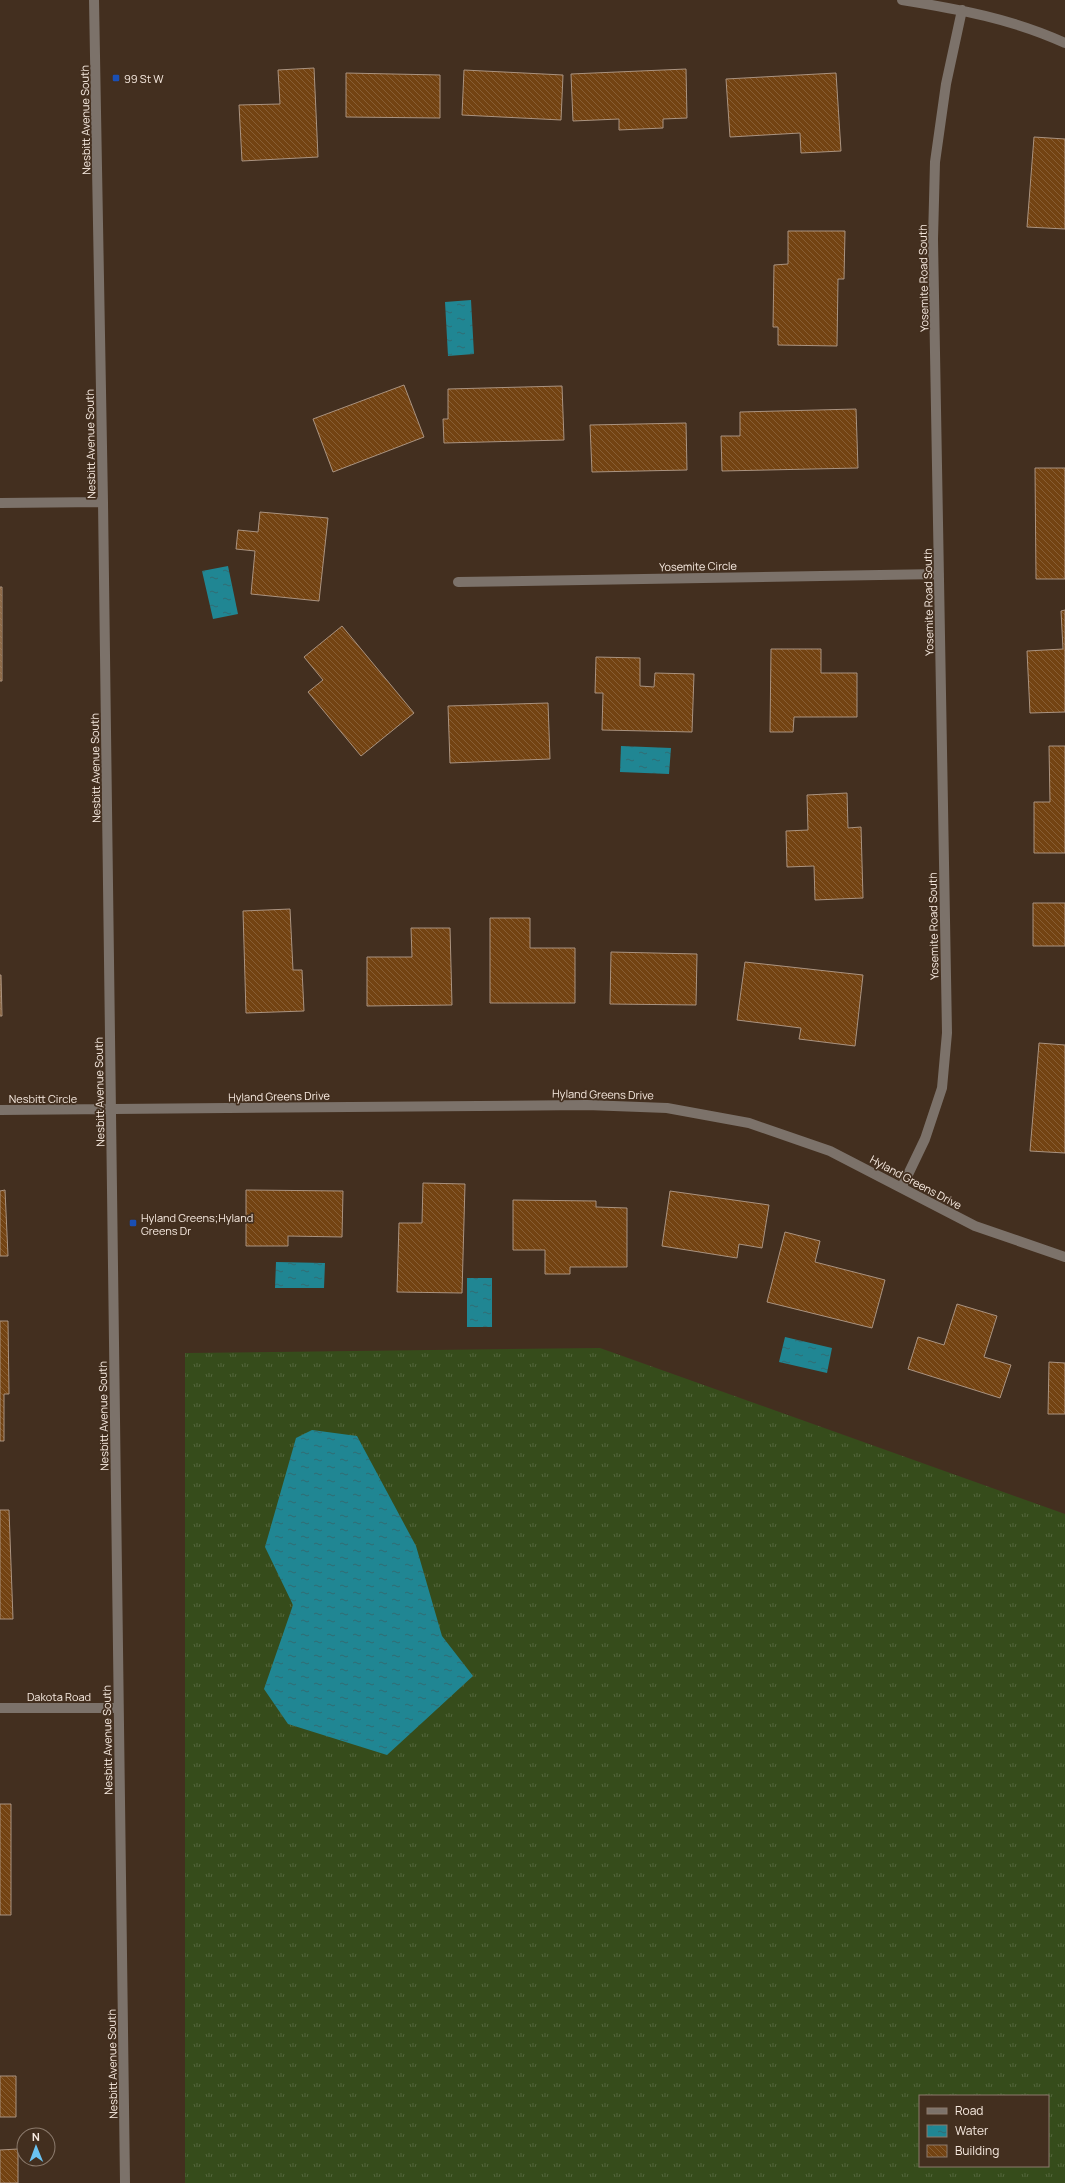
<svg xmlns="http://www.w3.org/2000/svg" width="1065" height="2183" viewBox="0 0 1065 2183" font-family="Manrope,sans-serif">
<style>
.grass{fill:url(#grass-tufts);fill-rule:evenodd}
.water{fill:url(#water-ripples)}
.building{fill:url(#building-back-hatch);stroke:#aa9380}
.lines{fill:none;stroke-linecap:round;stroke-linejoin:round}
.minor{stroke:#7c726a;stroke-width:10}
.transit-dot{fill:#1a4fb4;stroke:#432f1f;stroke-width:1.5}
.labels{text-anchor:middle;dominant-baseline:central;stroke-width:3.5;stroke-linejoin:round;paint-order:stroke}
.poi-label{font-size:11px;fill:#f7eae0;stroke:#432f1f;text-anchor:start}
.street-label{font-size:11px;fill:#f7eae0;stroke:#432f1f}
</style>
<defs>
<pattern id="grass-tufts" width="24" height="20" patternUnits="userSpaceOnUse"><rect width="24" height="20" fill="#364c1b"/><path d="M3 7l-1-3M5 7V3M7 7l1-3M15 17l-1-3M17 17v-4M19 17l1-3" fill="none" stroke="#54663c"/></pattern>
<pattern id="water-ripples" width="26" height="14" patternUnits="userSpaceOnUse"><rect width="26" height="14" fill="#208693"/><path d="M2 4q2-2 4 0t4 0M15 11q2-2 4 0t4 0" fill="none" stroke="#316c73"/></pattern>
<pattern id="building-back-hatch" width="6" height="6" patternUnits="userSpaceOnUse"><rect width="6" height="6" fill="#734312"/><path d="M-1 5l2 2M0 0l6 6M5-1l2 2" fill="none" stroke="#885e34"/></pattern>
</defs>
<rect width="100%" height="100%" fill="#432f1f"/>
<!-- grass -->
<path class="grass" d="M 600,1348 L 1065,1514 L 1065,2183 L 185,2183 L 185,1353 ZM 920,2096 L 1048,2096 L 1048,2166 L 920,2166 Z"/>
<!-- water -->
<path class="water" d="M 471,300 L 474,354 L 448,356 L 445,302 Z
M 228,566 L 238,614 L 213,619 L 202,571 Z
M 621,746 L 671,748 L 669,774 L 620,772 Z
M 276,1262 L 325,1263 L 324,1288 L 275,1288 Z
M 467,1278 L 492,1278 L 492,1327 L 467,1327 Z
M 785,1337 L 832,1348 L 827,1373 L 779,1362 Z
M 312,1430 L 357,1436 L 416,1546 L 442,1636 L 473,1676 L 387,1755 L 288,1724 L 264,1689 L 293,1605 L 265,1547 L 296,1438 Z"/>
<!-- building -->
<path class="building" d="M 314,68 L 318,157 L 242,161 L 239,105 L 280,104 L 278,70 Z
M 686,69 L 687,118 L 663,119 L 663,128 L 619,130 L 619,119 L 573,121 L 571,74 Z
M 464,70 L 563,75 L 561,120 L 462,115 Z
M 346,73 L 440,75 L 440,118 L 346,117 Z
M 836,73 L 841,151 L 801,153 L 800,133 L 730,137 L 726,79 Z
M 1034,137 L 1065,139 L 1065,229 L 1027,227 Z
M 788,231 L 845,231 L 844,279 L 838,279 L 837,346 L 778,345 L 778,327 L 773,327 L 774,265 L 788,264 Z
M 404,385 L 424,437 L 333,472 L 313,419 Z
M 562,386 L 564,440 L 444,443 L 443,419 L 448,419 L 448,389 Z
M 856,409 L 858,468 L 722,471 L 721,436 L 740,436 L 740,412 Z
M 686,423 L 687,470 L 592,472 L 590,425 Z
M 1035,468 L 1065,468 L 1065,579 L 1036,579 Z
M 260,512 L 328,518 L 319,601 L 251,594 L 255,551 L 236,549 L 238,530 L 258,532 Z
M 0,587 L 2,587 L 2,681 L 0,681 Z
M 1065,610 L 1065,712 L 1030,713 L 1027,651 L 1063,649 L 1061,611 Z
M 342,626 L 414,713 L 361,756 L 308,692 L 323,680 L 304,657 Z
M 771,649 L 821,649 L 821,673 L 857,673 L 857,717 L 794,717 L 793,732 L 770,732 Z
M 596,657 L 640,658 L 640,686 L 654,687 L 655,673 L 694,674 L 692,732 L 602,730 L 603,693 L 595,693 Z
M 548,703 L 550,759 L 450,763 L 448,706 Z
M 1049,746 L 1065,746 L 1065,853 L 1034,853 L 1034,802 L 1050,802 Z
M 847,793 L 848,828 L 861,827 L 863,898 L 815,900 L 814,866 L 787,867 L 786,831 L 808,830 L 807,795 Z
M 1033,903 L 1065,903 L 1065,946 L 1033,946 Z
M 290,909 L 293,970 L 302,970 L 304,1011 L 246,1013 L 243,911 Z
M 490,918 L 530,918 L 530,948 L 575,948 L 575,1003 L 490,1003 Z
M 411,928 L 450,928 L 452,1005 L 367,1006 L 367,957 L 412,957 Z
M 611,952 L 697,954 L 696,1005 L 610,1004 Z
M 745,962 L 863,975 L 855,1046 L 799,1039 L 801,1028 L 737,1020 Z
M 0,975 L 1,975 L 2,1016 L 0,1016 Z
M 1039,1043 L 1065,1045 L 1065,1153 L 1030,1151 Z
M 423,1183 L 465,1184 L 462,1293 L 397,1292 L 399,1223 L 422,1223 Z
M 5,1190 L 8,1256 L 0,1256 L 0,1191 Z
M 246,1190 L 343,1191 L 342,1237 L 288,1236 L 288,1246 L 246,1246 Z
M 670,1191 L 769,1205 L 762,1248 L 739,1244 L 737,1258 L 662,1246 Z
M 513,1200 L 596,1201 L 596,1207 L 627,1208 L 627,1267 L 570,1267 L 570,1274 L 545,1274 L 545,1250 L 513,1250 Z
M 785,1232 L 820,1241 L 815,1262 L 885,1280 L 872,1328 L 767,1302 Z
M 957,1304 L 997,1316 L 984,1357 L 1011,1365 L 1000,1398 L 908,1369 L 918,1337 L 944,1345 Z
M 0,1321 L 8,1321 L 9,1394 L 4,1394 L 4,1441 L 0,1441 Z
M 1049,1362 L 1065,1363 L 1065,1414 L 1048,1414 Z
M 0,1510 L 9,1510 L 13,1619 L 0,1619 Z
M 0,1804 L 11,1804 L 11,1915 L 0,1915 Z
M 0,2076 L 16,2076 L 16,2117 L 0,2117 Z
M 18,2149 L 18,2183 L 0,2183 L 0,2150 Z"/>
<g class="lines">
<!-- minor -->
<path class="minor" d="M 94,0 L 103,502 L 125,2183
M 902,0 C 958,9 1013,19 1065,43
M 0,503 L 103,502
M 458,582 L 939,574
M 0,1110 L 587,1105 L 667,1108 L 749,1123 L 830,1151 L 975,1226 L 1065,1257
M 902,1187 L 925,1139 L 942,1088 L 947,1033 L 933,239 L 935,162 L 946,84 L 962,10
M 0,1708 L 118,1708"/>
</g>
<!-- markers -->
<g class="transit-dot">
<rect x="112" y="74" width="8" height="8" rx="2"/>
<rect x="129" y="1219" width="8" height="8" rx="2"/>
</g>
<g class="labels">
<!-- poi labels -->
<g class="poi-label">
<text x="124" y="78">99 St W</text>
<text x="141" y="1217">Hyland Greens;Hyland<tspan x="141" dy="13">Greens Dr</tspan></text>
</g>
<!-- street labels -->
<g class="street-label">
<text transform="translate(85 120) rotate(-91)">Nesbitt Avenue South</text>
<text transform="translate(923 278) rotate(-91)">Yosemite Road South</text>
<text transform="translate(90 444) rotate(-91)">Nesbitt Avenue South</text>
<text transform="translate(698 566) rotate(-1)">Yosemite Circle</text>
<text transform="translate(928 602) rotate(-91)">Yosemite Road South</text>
<text transform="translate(95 768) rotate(-91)">Nesbitt Avenue South</text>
<text transform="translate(933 926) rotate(-91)">Yosemite Road South</text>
<text transform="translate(99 1092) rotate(-91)">Nesbitt Avenue South</text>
<text transform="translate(603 1094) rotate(1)">Hyland Greens Drive</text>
<text transform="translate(279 1096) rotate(-1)">Hyland Greens Drive</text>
<text x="43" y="1098">Nesbitt Circle</text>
<text transform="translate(916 1182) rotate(28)">Hyland Greens Drive</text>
<text transform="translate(103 1416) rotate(-91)">Nesbitt Avenue South</text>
<text x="59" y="1696">Dakota Road</text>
<text transform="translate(107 1740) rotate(-91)">Nesbitt Avenue South</text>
<text transform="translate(112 2064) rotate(-91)">Nesbitt Avenue South</text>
</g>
</g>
<!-- legend -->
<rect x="919" y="2095" width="130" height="72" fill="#432f1f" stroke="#8b7a6c"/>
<rect x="927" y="2108" width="20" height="6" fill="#7c726a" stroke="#8b7a6c"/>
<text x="955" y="2115" font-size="12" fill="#f7eae0">Road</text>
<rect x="927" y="2125" width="20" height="12" fill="url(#water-ripples)" stroke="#8b7a6c"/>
<text x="955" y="2135" font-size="12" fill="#f7eae0">Water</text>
<rect x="927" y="2145" width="20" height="12" fill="url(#building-back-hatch)" stroke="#8b7a6c"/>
<text x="955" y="2155" font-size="12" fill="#f7eae0">Building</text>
<!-- north arrow -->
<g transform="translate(36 2147) rotate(359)"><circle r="19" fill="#432f1f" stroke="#8b7a6c"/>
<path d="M0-3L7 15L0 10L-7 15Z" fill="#6ac3f1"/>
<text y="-6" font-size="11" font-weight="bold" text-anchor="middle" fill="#f7eae0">N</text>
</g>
</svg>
